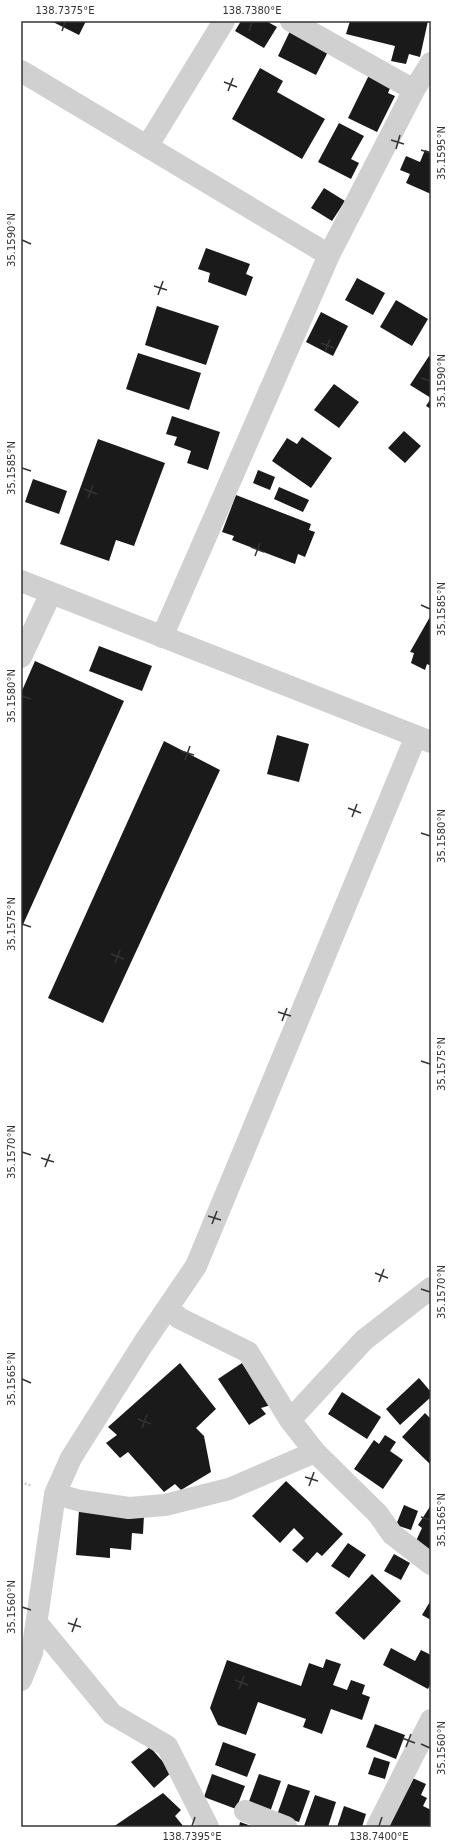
<svg xmlns="http://www.w3.org/2000/svg" width="452" height="1848" viewBox="0 0 452 1848" font-family="'DejaVu Sans',sans-serif">
<style>
.building{fill:#1a1a1a}
.lines{fill:none;stroke-linecap:round;stroke-linejoin:round}
.path{stroke:#cdcdcd;stroke-width:2.5;stroke-dasharray:2 2;stroke-linecap:butt}
.minor{stroke:#d0d0d0;stroke-width:22}
.ticks{fill:none;stroke:#333;stroke-width:1.5}
.neatline{fill:none;stroke:#333;stroke-width:1.5}
.ticks-label{font-size:10px;text-anchor:middle;fill:#333}
</style>
<rect width="100%" height="100%" fill="#fff"/>
<!-- building -->
<path class="building" d="M 51,21 L 86,21 L 79,35 Z
M 241,21 L 266,21 L 277,27 L 264,48 L 235,31 Z
M 350,21 L 428,21 L 420,57 L 409,54 L 406,64 L 391,61 L 395,46 L 346,34 Z
M 291,29 L 330,48 L 316,75 L 278,56 Z
M 260,68 L 283,81 L 277,92 L 325,119 L 302,159 L 232,119 Z
M 369,75 L 391,86 L 388,93 L 395,96 L 377,132 L 348,118 Z
M 339,123 L 364,136 L 351,159 L 359,163 L 351,179 L 318,162 Z
M 425,150 L 431,152 L 431,194 L 406,183 L 410,174 L 400,170 L 406,156 L 420,162 Z
M 324,188 L 345,201 L 332,221 L 311,208 Z
M 206,248 L 250,264 L 246,274 L 253,277 L 246,296 L 208,282 L 210,273 L 198,269 Z
M 357,278 L 385,293 L 373,315 L 345,300 Z
M 396,300 L 428,319 L 412,346 L 380,327 Z
M 157,306 L 219,326 L 206,365 L 145,345 Z
M 321,312 L 348,326 L 333,356 L 306,342 Z
M 138,353 L 201,373 L 189,410 L 126,389 Z
M 429,356 L 431,358 L 431,409 L 426,406 L 431,398 L 410,385 Z
M 334,384 L 359,402 L 339,428 L 314,410 Z
M 172,416 L 220,432 L 208,470 L 187,463 L 191,451 L 174,445 L 177,437 L 166,434 Z
M 404,431 L 421,446 L 405,463 L 388,448 Z
M 302,437 L 332,458 L 311,488 L 272,461 L 287,438 L 297,444 Z
M 98,439 L 165,463 L 134,546 L 116,540 L 109,561 L 60,544 Z
M 258,470 L 275,477 L 270,490 L 253,483 Z
M 33,479 L 67,491 L 59,514 L 25,502 Z
M 279,487 L 309,500 L 303,512 L 274,499 Z
M 236,495 L 311,524 L 309,530 L 315,532 L 305,557 L 298,554 L 295,564 L 232,540 L 234,536 L 222,532 Z
M 431,615 L 431,666 L 427,664 L 425,670 L 411,663 L 414,653 L 410,652 Z
M 99,646 L 152,666 L 142,691 L 89,671 Z
M 35,661 L 124,701 L 21,929 L 21,693 Z
M 277,735 L 309,744 L 299,782 L 267,774 Z
M 164,741 L 220,770 L 103,1023 L 48,998 Z
M 180,1363 L 216,1409 L 196,1428 L 204,1436 L 211,1472 L 181,1490 L 175,1484 L 164,1492 L 128,1452 L 120,1458 L 106,1443 L 117,1435 L 108,1427 Z
M 242,1363 L 271,1405 L 261,1408 L 266,1414 L 249,1425 L 218,1379 Z
M 419,1378 L 431,1392 L 431,1397 L 400,1425 L 386,1409 Z
M 342,1392 L 381,1417 L 367,1439 L 328,1414 Z
M 425,1413 L 431,1419 L 431,1465 L 402,1437 Z
M 385,1435 L 396,1442 L 390,1451 L 403,1460 L 383,1489 L 354,1469 L 374,1440 L 379,1444 Z
M 286,1481 L 343,1534 L 322,1556 L 317,1552 L 307,1563 L 292,1550 L 304,1538 L 294,1528 L 280,1543 L 252,1516 Z
M 404,1505 L 418,1511 L 411,1530 L 396,1525 Z
M 431,1505 L 431,1552 L 415,1543 L 422,1528 L 418,1525 Z
M 79,1510 L 144,1515 L 143,1534 L 132,1533 L 131,1550 L 110,1548 L 110,1558 L 76,1555 Z
M 348,1543 L 366,1555 L 349,1578 L 331,1566 Z
M 394,1554 L 410,1563 L 401,1580 L 384,1571 Z
M 372,1574 L 401,1601 L 364,1640 L 335,1613 Z
M 431,1600 L 431,1620 L 422,1615 Z
M 391,1648 L 415,1661 L 421,1650 L 431,1655 L 431,1683 L 428,1689 L 383,1665 Z
M 326,1659 L 341,1664 L 333,1685 L 347,1690 L 351,1680 L 365,1685 L 362,1694 L 370,1697 L 362,1720 L 331,1709 L 322,1734 L 303,1727 L 306,1719 L 258,1702 L 246,1735 L 218,1725 L 210,1708 L 227,1660 L 301,1686 L 309,1663 L 323,1668 Z
M 375,1724 L 405,1735 L 396,1759 L 366,1747 Z
M 223,1742 L 256,1754 L 247,1777 L 215,1765 Z
M 150,1747 L 172,1772 L 154,1788 L 131,1762 Z
M 374,1757 L 390,1762 L 385,1779 L 368,1774 Z
M 212,1774 L 245,1786 L 236,1809 L 204,1797 Z
M 259,1774 L 281,1781 L 270,1812 L 248,1804 Z
M 408,1776 L 426,1784 L 421,1795 L 427,1798 L 423,1806 L 431,1810 L 431,1827 L 386,1827 Z
M 288,1784 L 310,1791 L 299,1822 L 277,1815 Z
M 163,1793 L 181,1810 L 175,1816 L 184,1827 L 113,1827 Z
M 315,1795 L 336,1802 L 328,1827 L 304,1826 Z
M 344,1806 L 366,1814 L 362,1827 L 337,1827 Z
M 240,1822 L 254,1827 L 239,1827 Z"/>
<g class="lines">
<!-- path -->
<path class="path" d="M 21,1482 L 32,1486"/>
<!-- minor -->
<path class="minor" d="M 291,21 L 414,90
M 21,71 L 329,255
M 148,145 L 224,21
M 21,581 L 431,742
M 162,637 L 329,255 L 414,90 L 431,63
M 21,657 L 51,593
M 168,1307 L 179,1318 L 248,1352 L 290,1420 L 315,1452 L 378,1514 L 392,1534 L 431,1564
M 290,1420 L 364,1340 L 431,1288
M 55,1494 L 81,1501 L 129,1508 L 165,1505 L 229,1489 L 315,1452
M 37,1623 L 112,1714 L 167,1746 L 208,1827
M 21,1680 L 32,1653 L 55,1494 L 71,1458 L 143,1344 L 196,1266 L 416,736
M 245,1811 L 286,1827
M 377,1827 L 431,1720"/>
</g>
<!-- ticks -->
<path class="ticks" d="M 62,31 L 65,22M 249,31 L 252,22M 224,82 L 237,87M 228,91 L 233,78M 391,140 L 404,144M 396,149 L 400,135M 421,150 L 430,153M 22,240 L 31,244M 154,286 L 167,290M 158,295 L 163,281M 321,343 L 334,348M 325,352 L 330,339M 421,378 L 430,381M 22,468 L 31,471M 84,489 L 97,494M 88,498 L 93,485M 251,547 L 264,552M 255,556 L 260,543M 421,605 L 430,609M 22,696 L 31,699M 181,751 L 194,755M 185,760 L 190,746M 348,808 L 361,813M 352,817 L 357,804M 421,833 L 430,836M 22,924 L 31,927M 111,954 L 124,959M 115,963 L 120,950M 278,1012 L 291,1016M 282,1021 L 287,1008M 421,1061 L 430,1064M 22,1152 L 31,1155M 41,1158 L 54,1162M 45,1167 L 50,1154M 208,1216 L 221,1220M 212,1224 L 217,1211M 375,1273 L 388,1278M 379,1282 L 384,1269M 421,1289 L 430,1292M 22,1379 L 31,1383M 138,1419 L 151,1424M 142,1428 L 147,1415M 305,1477 L 318,1481M 309,1486 L 314,1472M 421,1517 L 430,1520M 22,1607 L 31,1610M 68,1623 L 81,1627M 72,1632 L 77,1618M 235,1680 L 248,1685M 239,1689 L 244,1676M 402,1738 L 415,1743M 421,1744 L 430,1748M 406,1747 L 411,1734M 192,1826 L 195,1817M 379,1826 L 382,1817"/>
<!-- border -->
<rect width="452" height="1848" fill="none" stroke="#ffffff" stroke-width="44"/>
<rect x="22" y="22" width="408" height="1804" class="neatline"/>
<g class="ticks-label">
<text x="65" y="14">138.7375°E</text>
<text x="252" y="14">138.7380°E</text>
<text transform="translate(441 153) rotate(-90)" y="4">35.1595°N</text>
<text transform="translate(11 240) rotate(-90)" y="4">35.1590°N</text>
<text transform="translate(441 381) rotate(-90)" y="4">35.1590°N</text>
<text transform="translate(11 468) rotate(-90)" y="4">35.1585°N</text>
<text transform="translate(441 609) rotate(-90)" y="4">35.1585°N</text>
<text transform="translate(11 696) rotate(-90)" y="4">35.1580°N</text>
<text transform="translate(441 836) rotate(-90)" y="4">35.1580°N</text>
<text transform="translate(11 924) rotate(-90)" y="4">35.1575°N</text>
<text transform="translate(441 1064) rotate(-90)" y="4">35.1575°N</text>
<text transform="translate(11 1152) rotate(-90)" y="4">35.1570°N</text>
<text transform="translate(441 1292) rotate(-90)" y="4">35.1570°N</text>
<text transform="translate(11 1379) rotate(-90)" y="4">35.1565°N</text>
<text transform="translate(441 1520) rotate(-90)" y="4">35.1565°N</text>
<text transform="translate(11 1607) rotate(-90)" y="4">35.1560°N</text>
<text transform="translate(441 1748) rotate(-90)" y="4">35.1560°N</text>
<text x="192" y="1840">138.7395°E</text>
<text x="379" y="1840">138.7400°E</text>
</g>
</svg>
